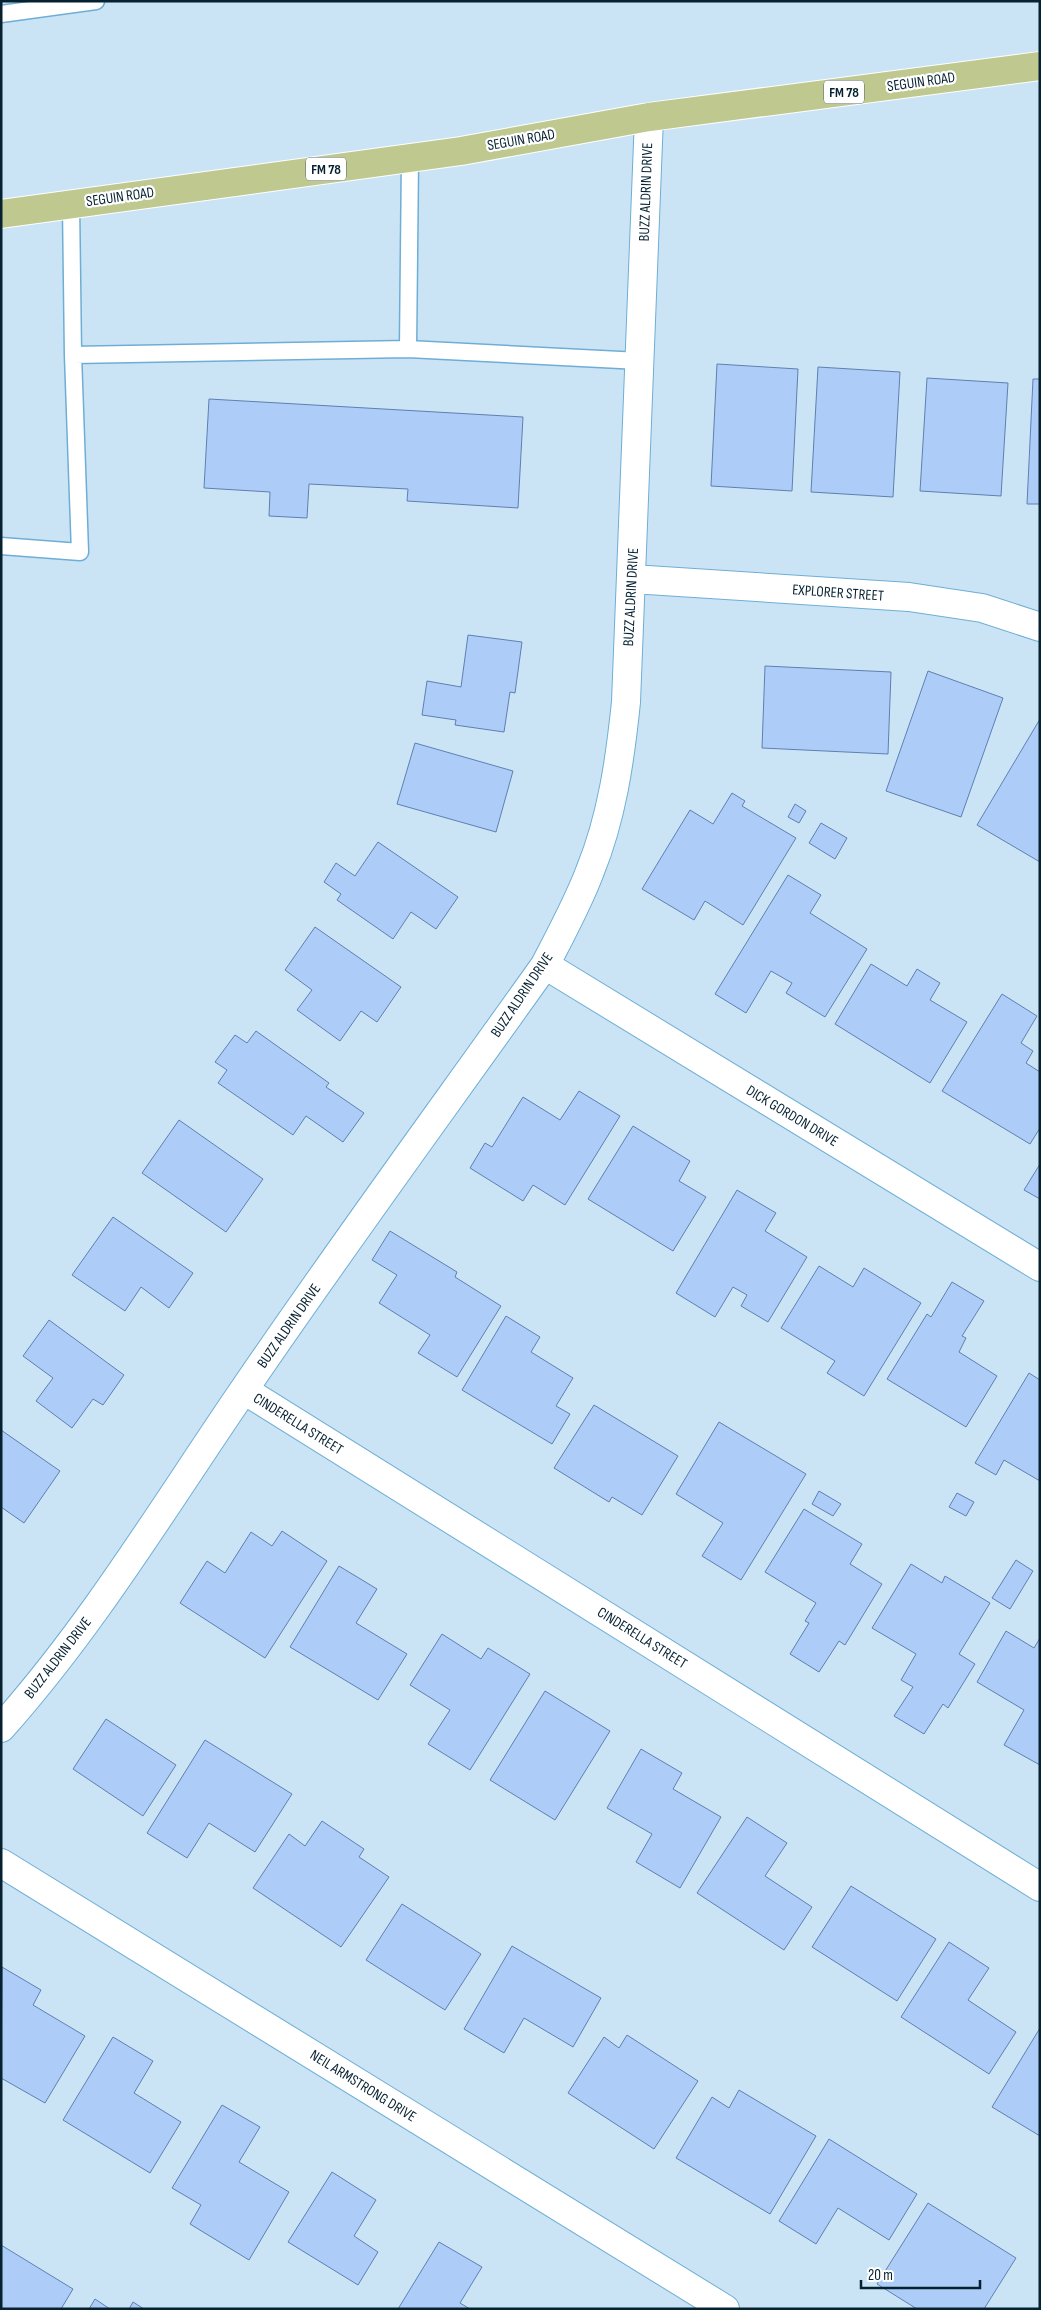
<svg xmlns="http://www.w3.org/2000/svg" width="1041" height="2310" viewBox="0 0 1041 2310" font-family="'Sofia Sans Condensed',sans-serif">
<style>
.building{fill:#adccf8;stroke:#5d80b2}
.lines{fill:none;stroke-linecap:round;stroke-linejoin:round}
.service-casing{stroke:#6eaed5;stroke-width:19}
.minor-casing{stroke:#6eaed5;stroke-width:30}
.primary-casing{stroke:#fff;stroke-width:30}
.service{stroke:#fff;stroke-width:16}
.minor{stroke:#fff;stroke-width:28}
.primary{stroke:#bfc88f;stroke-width:28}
.labels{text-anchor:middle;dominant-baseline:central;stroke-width:4.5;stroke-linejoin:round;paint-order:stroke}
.shield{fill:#fff;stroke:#51646e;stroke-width:1}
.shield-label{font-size:14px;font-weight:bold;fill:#062130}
.street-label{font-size:15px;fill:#062130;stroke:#fff}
</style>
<rect width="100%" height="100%" fill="#cbe4f5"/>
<!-- building -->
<path class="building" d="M 717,364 L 798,369 L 792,491 L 711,486 Z
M 818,367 L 900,372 L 893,497 L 811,492 Z
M 927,378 L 1008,383 L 1001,496 L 920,491 Z
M 1033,379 L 1040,379 L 1040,504 L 1027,504 Z
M 209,399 L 523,417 L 518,508 L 407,501 L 408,489 L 309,484 L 307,518 L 269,516 L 270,492 L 204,488 Z
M 468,635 L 522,642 L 515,693 L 510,692 L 504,732 L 455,725 L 456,720 L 422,715 L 427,681 L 461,687 Z
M 765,666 L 891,672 L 888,754 L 762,748 Z
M 928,671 L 1003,698 L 961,817 L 886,791 Z
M 1040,719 L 1040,862 L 977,825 Z
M 415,743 L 513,771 L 496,832 L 397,804 Z
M 732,793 L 745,801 L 742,806 L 796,838 L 743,925 L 705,901 L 694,920 L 642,889 L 690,810 L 713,824 Z
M 795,804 L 806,811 L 799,823 L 788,817 Z
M 821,823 L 847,838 L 835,859 L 809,843 Z
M 378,842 L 458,897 L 436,929 L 411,912 L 393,939 L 337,900 L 341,894 L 324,882 L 336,863 L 355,876 Z
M 788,875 L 821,895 L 810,913 L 867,949 L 825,1017 L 786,993 L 792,983 L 771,971 L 746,1013 L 715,994 Z
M 315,927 L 401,987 L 377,1022 L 361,1011 L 340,1041 L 297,1010 L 312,990 L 285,970 Z
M 871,964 L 907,986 L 917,969 L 940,983 L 930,1000 L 967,1022 L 930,1083 L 835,1024 Z
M 1002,994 L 1037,1016 L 1021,1043 L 1033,1051 L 1026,1063 L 1040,1072 L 1040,1128 L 1030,1144 L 942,1091 Z
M 256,1031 L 329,1083 L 326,1087 L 364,1113 L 343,1142 L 306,1116 L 293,1135 L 218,1083 L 227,1070 L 215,1062 L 235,1035 L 247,1043 Z
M 579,1091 L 620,1116 L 565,1205 L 533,1185 L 523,1201 L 470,1168 L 485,1143 L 492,1147 L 523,1097 L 560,1120 Z
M 179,1120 L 263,1179 L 226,1232 L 142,1173 Z
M 633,1126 L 690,1161 L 679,1181 L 706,1197 L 673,1251 L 588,1199 Z
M 1040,1164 L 1040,1199 L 1024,1190 Z
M 737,1190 L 776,1213 L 765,1231 L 807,1257 L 768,1322 L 741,1306 L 747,1295 L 733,1287 L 715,1317 L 676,1293 Z
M 113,1217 L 193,1273 L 169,1308 L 141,1287 L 125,1311 L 72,1275 Z
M 390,1231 L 457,1272 L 455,1277 L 501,1306 L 457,1377 L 418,1353 L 430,1335 L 379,1303 L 397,1275 L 372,1260 Z
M 819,1266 L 853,1287 L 864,1268 L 921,1303 L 864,1396 L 827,1373 L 835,1361 L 781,1328 Z
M 952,1282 L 984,1301 L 962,1336 L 966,1338 L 959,1352 L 997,1376 L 966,1427 L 887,1379 L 927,1314 L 931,1317 Z
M 506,1316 L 540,1337 L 531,1352 L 573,1378 L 556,1406 L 570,1414 L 552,1444 L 462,1390 Z
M 49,1320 L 124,1375 L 103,1405 L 93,1399 L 72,1428 L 36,1401 L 53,1378 L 23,1356 Z
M 1029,1373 L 1040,1380 L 1040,1481 L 1004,1460 L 996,1475 L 975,1463 Z
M 594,1405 L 678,1456 L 642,1515 L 612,1497 L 609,1502 L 554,1468 Z
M 719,1422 L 806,1474 L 741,1580 L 702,1556 L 723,1523 L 676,1494 Z
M 1,1430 L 60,1471 L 24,1523 L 1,1507 Z
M 819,1491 L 841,1504 L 833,1516 L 812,1504 Z
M 957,1493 L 974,1502 L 966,1516 L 949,1507 Z
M 804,1509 L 862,1544 L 850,1564 L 882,1584 L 845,1645 L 839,1641 L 819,1672 L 790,1654 L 809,1623 L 805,1621 L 816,1603 L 765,1572 Z
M 282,1531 L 327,1561 L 265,1658 L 180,1603 L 207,1561 L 225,1573 L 251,1532 L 272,1546 Z
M 1016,1560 L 1033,1571 L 1010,1609 L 992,1598 Z
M 911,1564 L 942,1583 L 945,1576 L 990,1603 L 959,1654 L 975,1664 L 948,1708 L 943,1704 L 924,1734 L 894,1716 L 913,1687 L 901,1680 L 916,1654 L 872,1628 Z
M 339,1566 L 377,1589 L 356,1623 L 407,1654 L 378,1700 L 290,1647 Z
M 1006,1631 L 1034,1648 L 1040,1638 L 1040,1765 L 1004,1745 L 1024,1710 L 977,1682 Z
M 442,1634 L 481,1659 L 488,1648 L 530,1674 L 470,1770 L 428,1744 L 450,1710 L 410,1685 Z
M 545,1691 L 610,1731 L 555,1820 L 490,1780 Z
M 106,1719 L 176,1765 L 143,1816 L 73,1769 Z
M 205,1740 L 292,1794 L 255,1852 L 209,1823 L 187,1858 L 147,1833 Z
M 641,1749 L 682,1773 L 673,1789 L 721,1817 L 680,1888 L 636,1862 L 652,1834 L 607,1808 Z
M 747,1817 L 787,1843 L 765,1876 L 812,1907 L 784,1950 L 697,1893 Z
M 322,1821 L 364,1849 L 359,1857 L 389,1877 L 341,1947 L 253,1888 L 289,1834 L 305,1846 Z
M 851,1886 L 936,1939 L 897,2001 L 812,1947 Z
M 402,1904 L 481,1954 L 445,2010 L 366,1960 Z
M 949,1942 L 989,1968 L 968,2000 L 1016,2032 L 989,2074 L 901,2017 Z
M 512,1946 L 601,1998 L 573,2047 L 524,2018 L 504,2053 L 464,2029 Z
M 2,1967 L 41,1990 L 33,2005 L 85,2036 L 45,2103 L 1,2078 Z
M 1040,2028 L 1040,2136 L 992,2107 Z
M 627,2035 L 698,2081 L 654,2149 L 568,2093 L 604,2037 L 619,2048 Z
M 113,2037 L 153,2061 L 134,2093 L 181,2122 L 150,2173 L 63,2120 Z
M 739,2090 L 816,2136 L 770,2214 L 676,2158 L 712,2097 L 729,2108 Z
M 222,2105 L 260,2127 L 239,2162 L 289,2192 L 249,2260 L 190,2224 L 201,2205 L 172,2188 Z
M 829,2139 L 917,2194 L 889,2240 L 838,2208 L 816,2244 L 779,2221 Z
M 332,2172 L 376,2200 L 354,2236 L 378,2252 L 358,2285 L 288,2242 Z
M 928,2203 L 1016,2258 L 984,2309 L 917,2309 L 877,2284 Z
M 439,2242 L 482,2267 L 460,2303 L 470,2309 L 398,2309 Z
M 1,2245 L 73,2289 L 61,2309 L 1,2309 Z
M 95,2299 L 110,2309 L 89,2309 Z
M 133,2302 L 144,2309 L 129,2309 Z"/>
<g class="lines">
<defs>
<path id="service" d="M 1,14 L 96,1
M 408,349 L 410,158
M 73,355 L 408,349 L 640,361
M 1,546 L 80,552 L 73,355 L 71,204"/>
<path id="minor" d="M 632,579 L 909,597 L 982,608 L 1040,627
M 545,965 L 1040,1267
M 244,1390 L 1040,1887
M 1,1728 C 93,1625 165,1505 243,1391 C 341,1247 444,1107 545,965 C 561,934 578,903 590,871 C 612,817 620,760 626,702 L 649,117
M 1,1863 L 725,2309"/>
<path id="primary" d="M 1,214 L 461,151 L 649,117 L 1040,66"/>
</defs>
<!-- service casing -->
<use href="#service" class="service-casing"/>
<!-- minor casing -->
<use href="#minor" class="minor-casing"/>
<!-- primary casing -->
<use href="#primary" class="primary-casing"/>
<!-- service -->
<use href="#service" class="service"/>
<!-- minor -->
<use href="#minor" class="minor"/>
<!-- primary -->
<use href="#primary" class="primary"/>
</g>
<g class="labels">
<!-- shield labels -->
<g class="shield">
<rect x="824" y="80.5" width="40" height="23" rx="4"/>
<rect x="306" y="157.5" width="40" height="23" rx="4"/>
</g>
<g class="shield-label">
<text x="844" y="92">FM 78</text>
<text x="326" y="169">FM 78</text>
</g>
<!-- street labels -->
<g class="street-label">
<text transform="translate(921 82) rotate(-8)">SEGUIN ROAD</text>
<text transform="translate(521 140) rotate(-10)">SEGUIN ROAD</text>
<text transform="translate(646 192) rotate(-88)">BUZZ ALDRIN DRIVE</text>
<text transform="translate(120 197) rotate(-8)">SEGUIN ROAD</text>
<text transform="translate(838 593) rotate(4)">EXPLORER STREET</text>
<text transform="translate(631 597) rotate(-87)">BUZZ ALDRIN DRIVE</text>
<text transform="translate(522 995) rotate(-56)">BUZZ ALDRIN DRIVE</text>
<text transform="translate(792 1116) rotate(31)">DICK GORDON DRIVE</text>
<text transform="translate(289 1326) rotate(-55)">BUZZ ALDRIN DRIVE</text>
<text transform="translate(298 1424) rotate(32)">CINDERELLA STREET</text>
<text transform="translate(642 1638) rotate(32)">CINDERELLA STREET</text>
<text transform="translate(58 1658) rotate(-52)">BUZZ ALDRIN DRIVE</text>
<text transform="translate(363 2086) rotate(32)">NEIL ARMSTRONG DRIVE</text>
</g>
</g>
<!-- border -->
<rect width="1041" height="2310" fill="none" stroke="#062130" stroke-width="5"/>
<!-- scale -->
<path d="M861 2280v8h119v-8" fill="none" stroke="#062130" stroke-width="2.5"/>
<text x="868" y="2280" font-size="15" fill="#062130" stroke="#ffffff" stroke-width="4" paint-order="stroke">20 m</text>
</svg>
